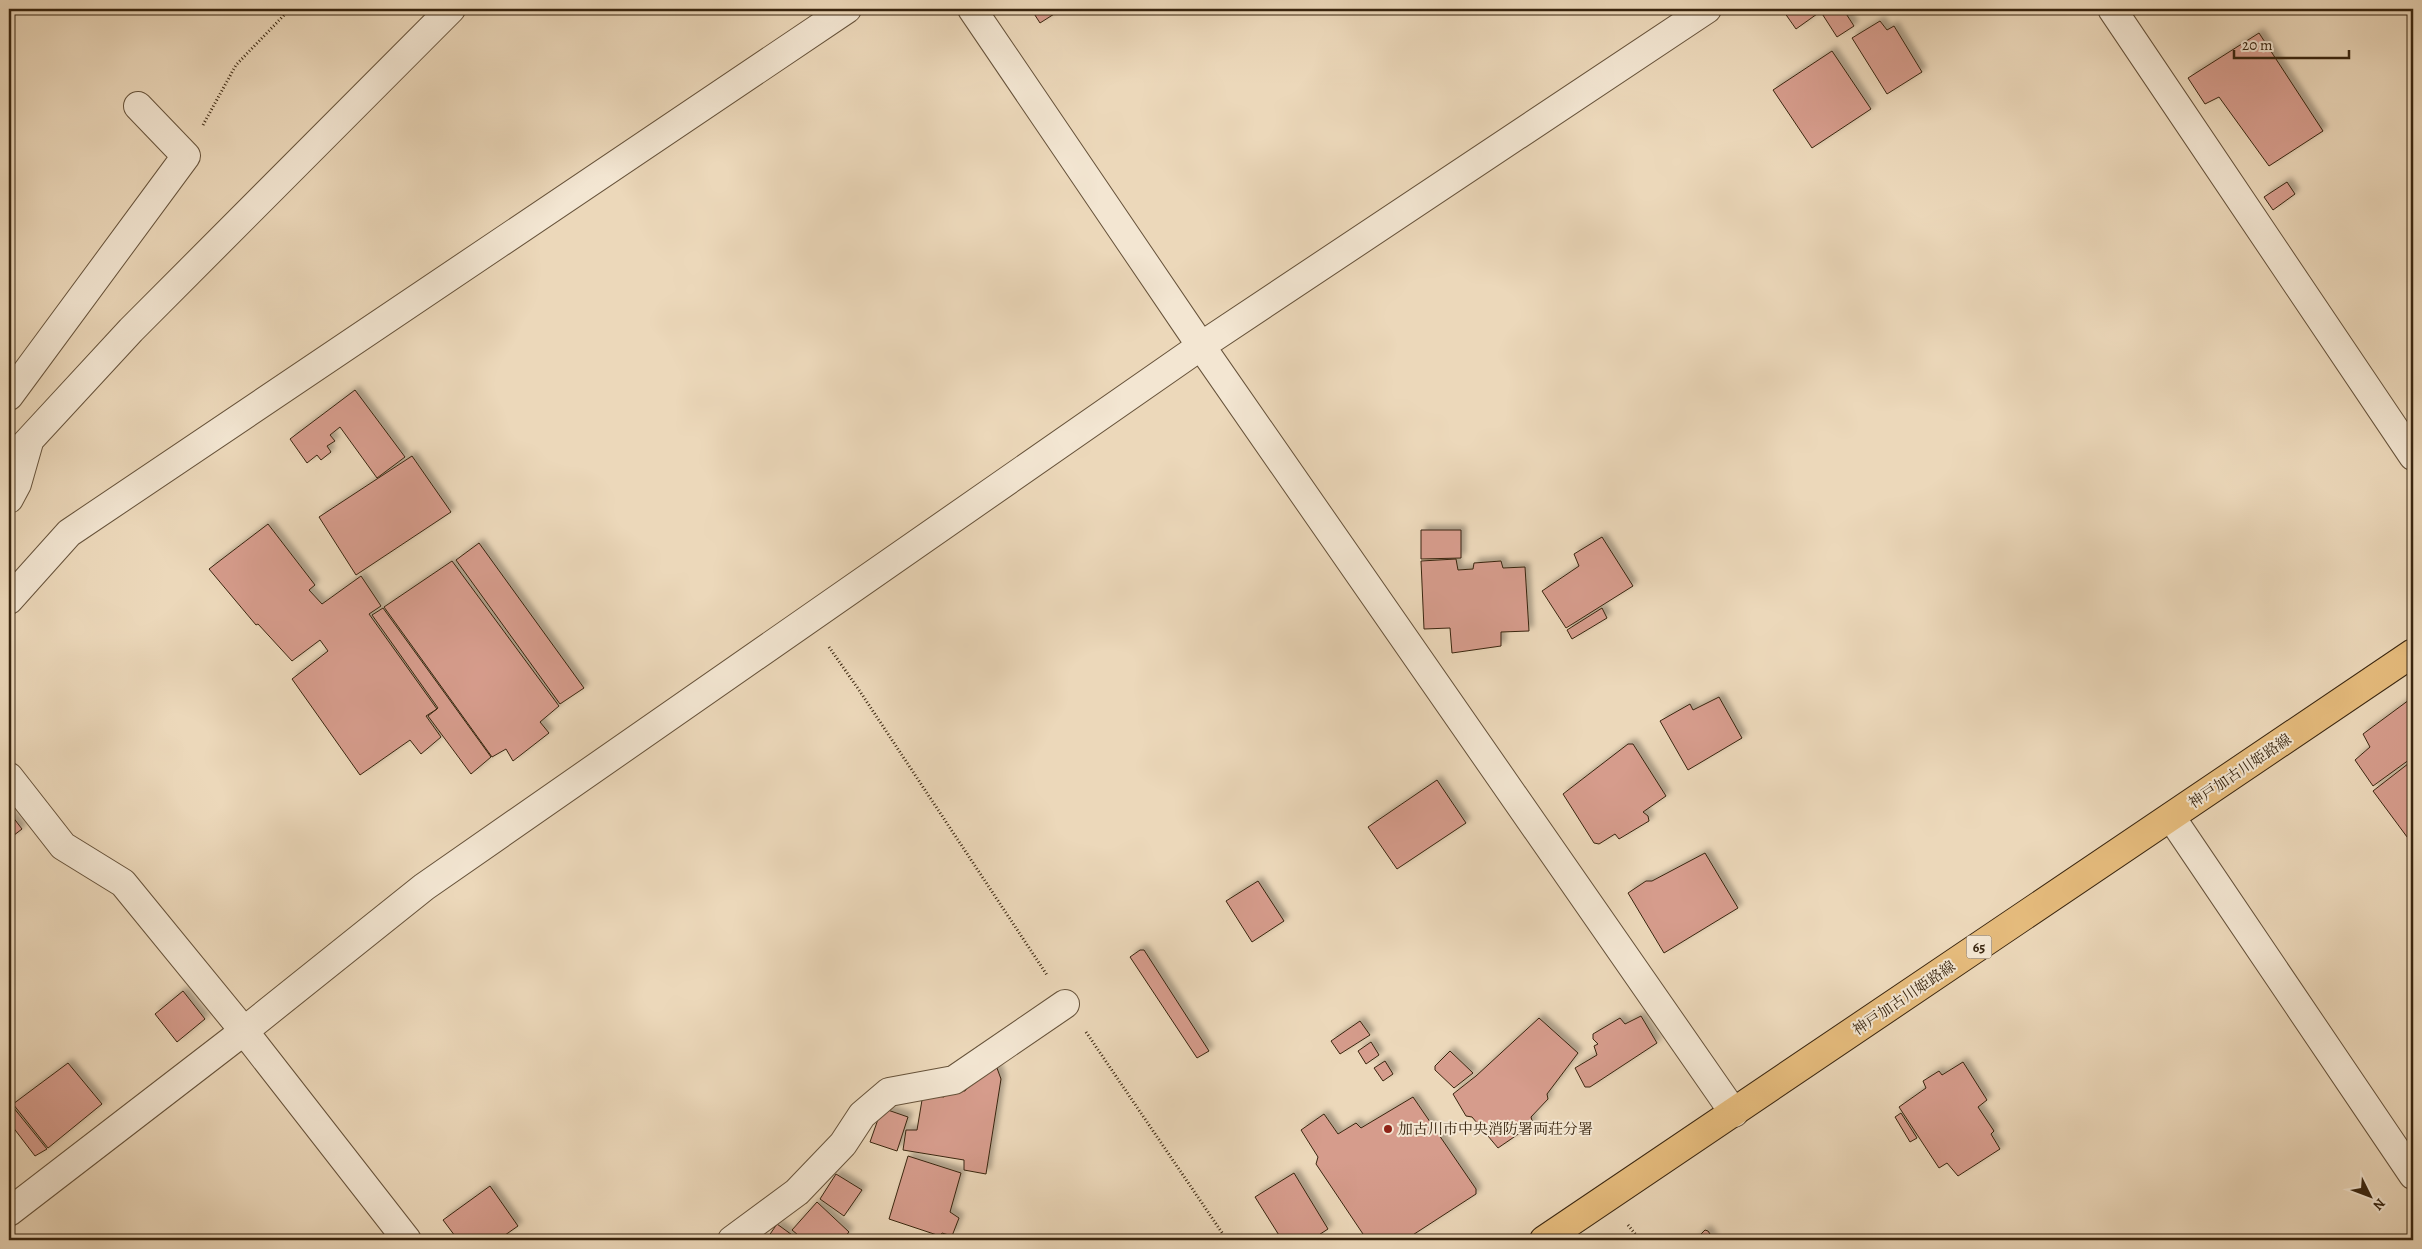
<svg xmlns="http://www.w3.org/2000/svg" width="2422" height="1249" viewBox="0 0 2422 1249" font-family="Alegreya,'Noto Serif JP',serif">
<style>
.building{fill:#d69c8c;stroke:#39250f;filter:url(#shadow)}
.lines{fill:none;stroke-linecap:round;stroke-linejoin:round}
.street-casing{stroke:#66523a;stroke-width:30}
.primary-casing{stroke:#39250f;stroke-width:30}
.path{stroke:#39250f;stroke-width:3;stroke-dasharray:1 2.5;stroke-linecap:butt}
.street{stroke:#f3e6d2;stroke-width:28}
.primary{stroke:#e6bc7d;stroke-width:28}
.poi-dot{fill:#8f2418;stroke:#f3e6d2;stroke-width:2}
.labels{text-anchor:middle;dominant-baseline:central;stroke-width:4;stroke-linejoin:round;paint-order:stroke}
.shield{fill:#f3e6d2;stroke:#715f4a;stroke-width:1}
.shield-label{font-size:14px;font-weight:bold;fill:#39250f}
.street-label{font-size:15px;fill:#39250f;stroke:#f3e6d2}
.poi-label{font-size:15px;fill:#39250f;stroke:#f3e6d2;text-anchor:start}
</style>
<defs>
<filter id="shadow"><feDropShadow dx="4.5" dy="-4.5" stdDeviation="2.5" flood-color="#0004"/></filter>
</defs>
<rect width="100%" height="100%" fill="#ecd8ba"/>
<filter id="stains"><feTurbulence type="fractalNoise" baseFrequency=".004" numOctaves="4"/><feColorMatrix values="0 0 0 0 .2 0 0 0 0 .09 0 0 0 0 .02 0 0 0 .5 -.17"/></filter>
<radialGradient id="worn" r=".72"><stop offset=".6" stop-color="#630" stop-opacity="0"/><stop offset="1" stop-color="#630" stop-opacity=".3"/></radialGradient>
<!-- building -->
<path class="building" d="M 1031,9 L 1062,9 L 1040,23 Z
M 1782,9 L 1814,9 L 1817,14 L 1796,29 Z
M 1819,9 L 1843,9 L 1854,26 L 1837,37 Z
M 1880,21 L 1887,30 L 1894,26 L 1922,72 L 1887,94 L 1852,38 Z
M 2259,33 L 2323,131 L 2269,166 L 2219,97 L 2205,104 L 2188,78 Z
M 1832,51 L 1871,109 L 1812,148 L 1773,90 Z
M 2287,182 L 2295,194 L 2273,210 L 2264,197 Z
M 355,390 L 405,457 L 377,478 L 340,427 L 330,435 L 335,441 L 327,446 L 331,452 L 321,460 L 317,455 L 307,463 L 290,439 Z
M 412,456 L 451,512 L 356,575 L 319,517 Z
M 268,524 L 315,585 L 309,590 L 322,604 L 361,576 L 381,606 L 369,614 L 437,709 L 426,716 L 441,737 L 421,754 L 410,740 L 360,775 L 292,679 L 328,651 L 320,640 L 292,661 L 258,624 L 256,625 L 209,569 Z
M 1421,530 L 1461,530 L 1461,558 L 1421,559 Z
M 1602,537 L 1633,586 L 1566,628 L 1542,591 L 1579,566 L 1574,554 Z
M 479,543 L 584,688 L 560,704 L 456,560 Z
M 1456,559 L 1458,570 L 1473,569 L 1474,563 L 1501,561 L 1503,568 L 1525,567 L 1529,631 L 1501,632 L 1501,646 L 1452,653 L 1450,628 L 1424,629 L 1421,561 Z
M 452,561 L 559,706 L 540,722 L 549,733 L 513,761 L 506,749 L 492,757 L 384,607 Z
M 383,608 L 491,757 L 471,774 L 428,716 L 438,708 L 372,615 Z
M 1602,608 L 1607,618 L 1572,639 L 1567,630 Z
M 1719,697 L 1742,738 L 1688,770 L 1660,721 L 1690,704 L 1693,710 Z
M 2413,697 L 2413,757 L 2373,786 L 2355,760 L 2370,747 L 2363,734 Z
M 1628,744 L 1633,744 L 1666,796 L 1643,812 L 1648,816 L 1649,821 L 1619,839 L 1615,834 L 1599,844 L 1594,843 L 1563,794 Z
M 2413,760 L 2413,845 L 2373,791 Z
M 1437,780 L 1466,823 L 1397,869 L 1368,827 Z
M 9,812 L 22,829 L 9,839 Z
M 1705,853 L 1738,908 L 1664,953 L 1628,893 L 1646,881 L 1652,881 Z
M 1258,881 L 1284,921 L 1252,942 L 1226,901 Z
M 1140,950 L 1144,950 L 1209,1051 L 1197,1058 L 1130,957 Z
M 183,991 L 205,1019 L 177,1042 L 155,1014 Z
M 1641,1016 L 1657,1043 L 1590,1087 L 1585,1087 L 1575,1068 L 1597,1055 L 1594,1046 L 1598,1044 L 1593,1039 L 1593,1034 L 1620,1018 L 1625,1024 Z
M 1539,1018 L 1578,1053 L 1547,1094 L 1548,1099 L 1531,1117 L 1533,1124 L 1498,1148 L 1472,1117 L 1466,1116 L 1453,1094 L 1476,1076 Z
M 1360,1021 L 1370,1035 L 1340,1054 L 1331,1041 Z
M 1371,1042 L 1379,1055 L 1366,1064 L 1358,1051 Z
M 1450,1051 L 1473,1073 L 1454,1088 L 1435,1070 L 1435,1066 Z
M 1385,1061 L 1393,1074 L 1383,1081 L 1374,1068 Z
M 1963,1062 L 1987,1100 L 1978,1107 L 1994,1131 L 1991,1134 L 2000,1149 L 1958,1176 L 1947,1163 L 1939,1168 L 1899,1107 L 1926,1088 L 1923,1081 L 1939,1071 L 1942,1075 Z
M 68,1063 L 102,1104 L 48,1148 L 13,1104 Z
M 990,1067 L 997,1068 L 1001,1079 L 986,1174 L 964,1170 L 964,1160 L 903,1150 L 906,1130 L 917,1130 L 923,1094 L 944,1097 L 950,1089 L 965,1091 L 975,1076 Z
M 1413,1097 L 1476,1189 L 1476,1194 L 1405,1240 L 1367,1240 L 1316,1164 L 1318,1157 L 1301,1130 L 1324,1114 L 1338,1134 L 1356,1123 L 1361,1128 Z
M 13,1107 L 47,1149 L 35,1156 L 9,1122 L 9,1110 Z
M 882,1108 L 908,1117 L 897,1151 L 870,1142 Z
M 1901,1113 L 1917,1138 L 1910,1142 L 1895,1117 Z
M 908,1156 L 961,1173 L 950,1212 L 959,1218 L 952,1236 L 942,1233 L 940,1236 L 889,1219 Z
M 1294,1173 L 1328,1229 L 1311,1240 L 1282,1240 L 1255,1197 Z
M 836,1174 L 862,1190 L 844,1216 L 820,1199 Z
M 490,1186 L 518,1226 L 498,1240 L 458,1240 L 443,1220 Z
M 817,1202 L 849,1232 L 842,1240 L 804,1240 L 792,1230 Z
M 777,1224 L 799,1240 L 766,1240 Z
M 1705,1230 L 1708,1231 L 1714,1240 L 1695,1240 Z"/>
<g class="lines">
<defs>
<path id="street" d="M 972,9 L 1201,346 L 1734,1113
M 2112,9 L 2413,456
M 9,396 L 186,156 L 138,106
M 9,462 L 131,330 L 451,9
M 9,499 L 17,484 L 29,442
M 9,600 L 69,533 L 847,9
M 9,777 L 63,846 L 123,883 L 244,1031 L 407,1240
M 2171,817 L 2413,1175
M 9,1212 L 244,1031 L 424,887 L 1201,346 L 1707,9
M 732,1240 L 797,1192 L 843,1144 L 862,1115 L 889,1092 L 954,1080 L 1065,1004"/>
<path id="primary" d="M 1544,1240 L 2413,653"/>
</defs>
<!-- street casing -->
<use href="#street" class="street-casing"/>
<!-- primary casing -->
<use href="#primary" class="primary-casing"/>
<!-- path -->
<path class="path" d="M 203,125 L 236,65 L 290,9
M 829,647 L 859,690 L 1047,975
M 1086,1032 L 1227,1240
M 1628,1225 L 1640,1240
M 2406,1240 L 2413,1235"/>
<!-- street -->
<use href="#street" class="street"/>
<!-- primary -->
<use href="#primary" class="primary"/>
</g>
<!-- markers -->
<circle class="poi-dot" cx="1388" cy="1129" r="5"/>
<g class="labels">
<!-- shield labels -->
<rect class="shield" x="1966.5" y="935.5" width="25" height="23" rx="4"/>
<g class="shield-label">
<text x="1979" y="947">65</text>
</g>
<!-- street labels -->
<g class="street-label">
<text transform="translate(2240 771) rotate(-34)">神戸加古川姫路線</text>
<text transform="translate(1904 998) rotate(-34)">神戸加古川姫路線</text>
</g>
<!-- poi labels -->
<g class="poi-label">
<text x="1398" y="1129">加古川市中央消防署両荘分署</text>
</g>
</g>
<!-- margin -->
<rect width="2422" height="1249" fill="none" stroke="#ecd8ba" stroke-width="30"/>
<rect x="10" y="10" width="2402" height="1229" fill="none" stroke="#39250f" stroke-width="2.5"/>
<rect x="15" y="15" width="2392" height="1219" fill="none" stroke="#39250f"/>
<!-- north arrow -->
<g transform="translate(2370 1196) rotate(132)" stroke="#f3e6d2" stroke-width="4" paint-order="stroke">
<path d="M0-4L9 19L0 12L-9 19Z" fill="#39250f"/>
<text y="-8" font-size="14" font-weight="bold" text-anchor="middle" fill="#39250f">N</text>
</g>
<!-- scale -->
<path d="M2234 50v8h115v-8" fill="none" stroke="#39250f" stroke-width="2.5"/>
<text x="2242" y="50" font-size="15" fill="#39250f" stroke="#f3e6d2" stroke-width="4" paint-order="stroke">20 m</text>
<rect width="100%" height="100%" filter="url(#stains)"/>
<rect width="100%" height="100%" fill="url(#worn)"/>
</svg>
